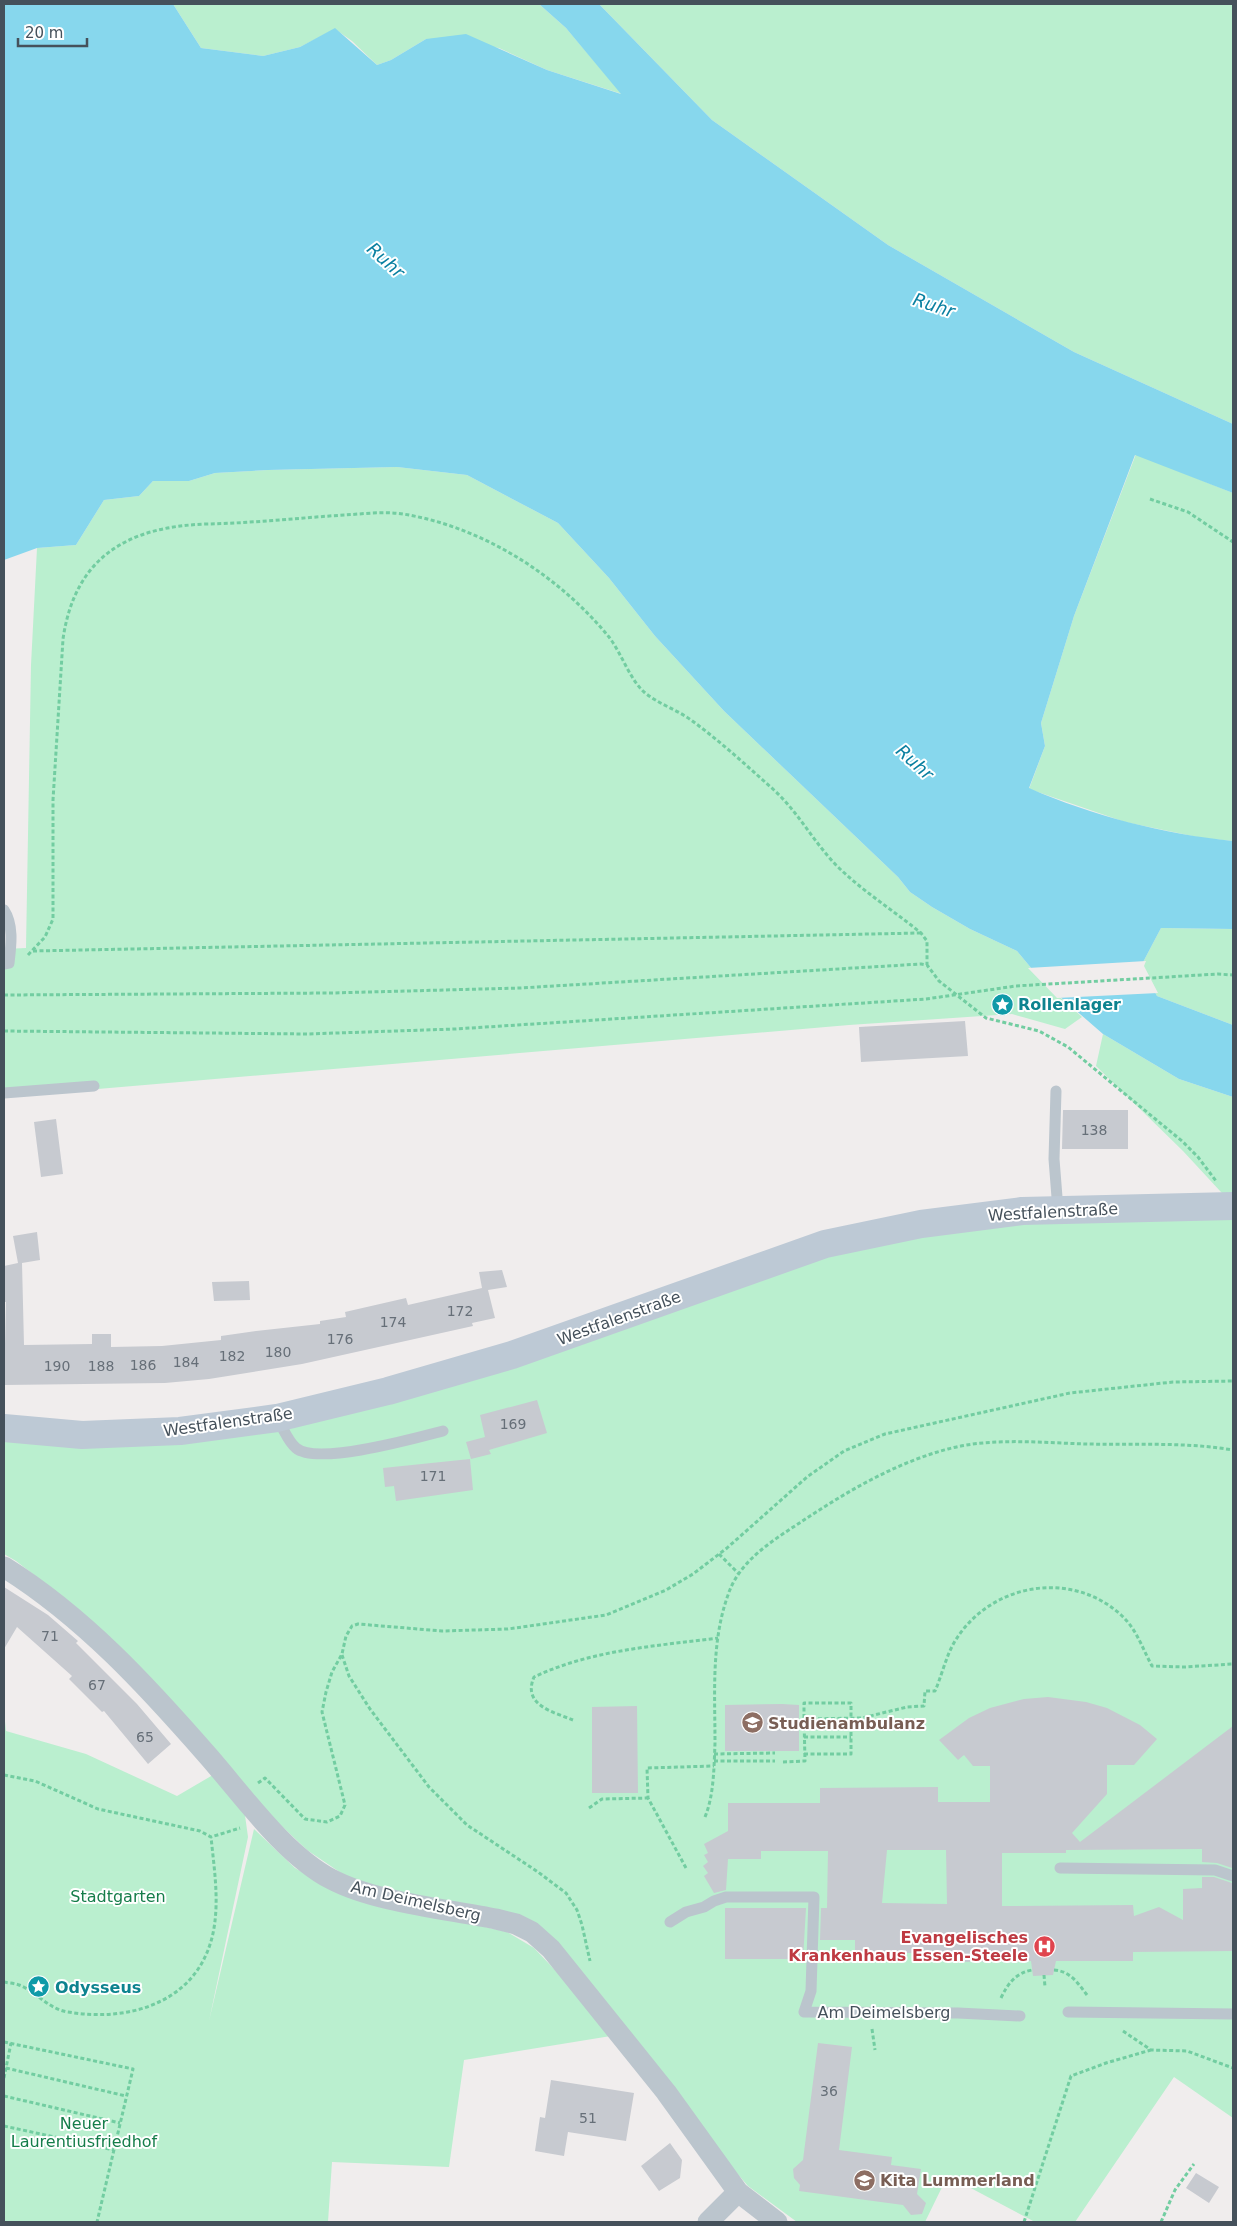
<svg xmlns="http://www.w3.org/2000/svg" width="1237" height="2226" viewBox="0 0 1237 2226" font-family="'DejaVu Sans',sans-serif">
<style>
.green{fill:#baefcf}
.water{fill:#87d7ed}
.pier{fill:#f0eded}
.building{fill:#c7cad0;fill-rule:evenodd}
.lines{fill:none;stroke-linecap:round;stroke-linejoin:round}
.path{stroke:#72cda1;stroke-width:3;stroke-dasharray:4 2.5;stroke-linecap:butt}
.service{stroke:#bbc5cd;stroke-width:11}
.minor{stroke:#bbc5cd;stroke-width:21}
.secondary{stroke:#bdc9d5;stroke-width:28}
.labels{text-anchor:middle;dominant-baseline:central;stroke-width:4;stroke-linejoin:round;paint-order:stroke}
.number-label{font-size:14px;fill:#666f78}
.culture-label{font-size:16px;font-weight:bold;fill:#0d838f;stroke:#fff;text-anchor:start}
.street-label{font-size:16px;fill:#45515b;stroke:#fff}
.education-label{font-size:16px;font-weight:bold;fill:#785e54;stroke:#fff;text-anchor:start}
.park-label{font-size:16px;fill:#157d4a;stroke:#fff}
.health-label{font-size:16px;font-weight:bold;fill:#be3a42;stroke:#fff;text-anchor:end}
.water-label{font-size:18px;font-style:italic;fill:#0a80a1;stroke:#fff}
</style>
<rect width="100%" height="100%" fill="#f0eded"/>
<!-- green -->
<path class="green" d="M 173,4 L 539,4 L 566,28 L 622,94 L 547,70 L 499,48 L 426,39 L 391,60 L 377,65 L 352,41 L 335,29 L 300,47 L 263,56 L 201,48 Z
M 599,4 L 1233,4 L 1233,424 L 1074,352 L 888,245 L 712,120 Z
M 1136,454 L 1233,493 L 1233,841 L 1202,838 L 1125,822 L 1029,789 L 1045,746 L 1041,723 L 1074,616 Z
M 397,467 L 467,475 L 558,523 L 609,578 L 655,636 L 724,711 L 898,877 L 910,892 L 932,907 L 970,929 L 1017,951 L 1042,981 L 1082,1017 L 1065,1029 L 1012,1014 L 849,1025 L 4,1097 L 4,949 L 26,948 L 31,665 L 37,548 L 76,545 L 104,500 L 139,496 L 153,481 L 189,481 L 215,473 L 268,470 Z
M 1161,928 L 1233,929 L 1233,1025 L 1157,996 L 1141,966 Z
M 1103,1034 L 1179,1079 L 1233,1097 L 1233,1205 L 1183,1151 L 1096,1066 Z
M 1233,1209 L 1233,2118 L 1174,2077 L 1075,2222 L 1035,2222 L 965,2185 L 946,2179 L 925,2222 L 797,2222 L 748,2186 L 668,2093 L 555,1948 L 347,1877 L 307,1850 L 273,1818 L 77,1608 L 16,1561 L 4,1554 L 4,1429 L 277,1419 L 921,1225 Z
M 4,1712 L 6,1731 L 86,1754 L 177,1796 L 218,1772 L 243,1801 L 248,1837 L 209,2021 L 254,1829 L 295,1868 L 338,1893 L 507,1932 L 534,1948 L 617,2035 L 464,2060 L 449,2167 L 332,2162 L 328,2222 L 4,2222 Z"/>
<!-- water -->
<path class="water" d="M 4,4 L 173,4 L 201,48 L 263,56 L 300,47 L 335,28 L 377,65 L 391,60 L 426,39 L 466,34 L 547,70 L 621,94 L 566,28 L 539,4 L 599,4 L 712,120 L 888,245 L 1074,352 L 1233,424 L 1233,493 L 1135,455 L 1074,616 L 1041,723 L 1045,746 L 1029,788 C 1093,816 1164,834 1233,841 L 1233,929 L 1161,928 L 1141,966 L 1157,996 L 1233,1025 L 1233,1097 L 1179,1079 L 1103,1034 L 1042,981 L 1017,951 L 970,929 L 932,907 L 910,892 L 898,877 L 724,711 L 655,636 L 609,578 L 558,523 L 467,475 L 397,467 L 268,470 L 215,473 L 189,481 L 153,481 L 139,496 L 104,500 L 76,545 L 37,548 L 4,560 Z"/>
<!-- pier -->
<path class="pier" d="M 1146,961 L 1144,966 L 1158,993 L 1057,998 L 1028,968 Z"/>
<!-- building -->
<path class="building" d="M 965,1021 L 968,1056 L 861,1062 L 859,1027 Z
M 1063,1110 L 1128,1110 L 1128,1149 L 1062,1149 Z
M 56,1119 L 63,1174 L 41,1177 L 34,1122 Z
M 37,1232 L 40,1260 L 22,1263 L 24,1345 L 92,1344 L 92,1334 L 111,1334 L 111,1347 L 162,1346 L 221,1340 L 221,1336 L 256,1331 L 320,1324 L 320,1321 L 346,1317 L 345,1312 L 406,1298 L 408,1305 L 482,1288 L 479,1272 L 502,1270 L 507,1287 L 488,1290 L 495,1318 L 472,1323 L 473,1326 L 302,1364 L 209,1379 L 165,1383 L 4,1385 L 6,1302 L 4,1302 L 4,1266 L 18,1263 L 13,1236 Z
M 249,1281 L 250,1300 L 214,1301 L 212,1282 Z
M 537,1400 L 547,1433 L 489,1450 L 491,1454 L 471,1459 L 466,1442 L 485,1437 L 480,1415 Z
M 470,1459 L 473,1490 L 396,1501 L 394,1486 L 385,1487 L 383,1468 Z
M 4,1587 L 48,1615 L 78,1641 L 76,1643 L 137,1704 L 171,1744 L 148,1764 L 104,1711 L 102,1712 L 69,1679 L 72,1676 L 17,1627 L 4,1649 Z
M 1048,1697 L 1086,1702 L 1107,1708 L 1140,1725 L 1157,1739 L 1134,1765 L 1107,1765 L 1107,1794 L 1072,1833 L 1080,1842 L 1233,1726 L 1233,1864 L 1232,1868 L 1217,1863 L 1202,1862 L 1202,1849 L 1066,1850 L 1066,1853 L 1002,1853 L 1002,1906 L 1133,1905 L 1134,1916 L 1159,1907 L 1183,1920 L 1183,1889 L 1202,1888 L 1202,1877 L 1214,1877 L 1232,1883 L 1233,1951 L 1133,1952 L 1133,1961 L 1056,1961 L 1053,1975 L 1033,1976 L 1031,1961 L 953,1962 L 953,1953 L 855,1953 L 855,1940 L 820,1940 L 821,1908 L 827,1908 L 828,1851 L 761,1851 L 761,1859 L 728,1859 L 726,1890 L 714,1893 L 704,1876 L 708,1873 L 703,1866 L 708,1862 L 704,1855 L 708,1853 L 704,1844 L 728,1831 L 728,1803 L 820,1803 L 820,1788 L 938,1787 L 938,1802 L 990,1802 L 990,1766 L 973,1766 L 964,1755 L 958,1760 L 939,1740 L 969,1718 L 990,1708 L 1024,1699 ZM 887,1850 L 946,1850 L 947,1904 L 882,1903 Z
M 782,1704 L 799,1705 L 799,1751 L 725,1751 L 725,1705 Z
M 637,1706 L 638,1793 L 592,1793 L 592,1707 Z
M 725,1908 L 806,1908 L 803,1959 L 725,1959 Z
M 818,2043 L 852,2047 L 839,2150 L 892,2157 L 891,2165 L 921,2169 L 917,2194 L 926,2203 L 922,2214 L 911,2215 L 903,2205 L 799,2191 L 800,2185 L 794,2178 L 793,2169 L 803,2160 Z
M 551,2080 L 634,2093 L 626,2141 L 568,2132 L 564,2156 L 535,2151 L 540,2117 L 545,2118 Z
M 670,2143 L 682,2160 L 680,2178 L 659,2191 L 641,2166 Z
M 1196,2173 L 1219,2187 L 1209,2203 L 1186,2188 Z"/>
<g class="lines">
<!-- path -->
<path class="path" d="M 1150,499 L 1188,512 L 1233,542
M 33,951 L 920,933
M 28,955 L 45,937 L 53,919 L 53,800 L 63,639 C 75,556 129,526 208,524 C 253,523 298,518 344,515 C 363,514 384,511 403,514 C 483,527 558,575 609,637 C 622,654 629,678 644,692 C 658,704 676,709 691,720 C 720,741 747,766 774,790 C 798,812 813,841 836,865 C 862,891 893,910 921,933 L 927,941 L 927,965
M 4,995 L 331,993 L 520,988 L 921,964 L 927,965 L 939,981 L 986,1018 L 1039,1031 L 1068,1047 L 1182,1141 L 1198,1157 L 1216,1181
M 4,1031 L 307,1034 L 455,1029 L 926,999 L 1016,986 L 1218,974 L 1233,975
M 719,1554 L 739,1574
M 342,1655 L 349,1676 L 370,1709 L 429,1787 L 467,1825 L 538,1872 L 566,1893 L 577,1910 L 582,1925 L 590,1961
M 573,1720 C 553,1712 522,1705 534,1677 C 591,1650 656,1646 718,1638
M 804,1737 L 851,1737
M 714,1754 L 775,1753
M 804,1754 L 851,1754 L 851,1703 L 804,1703 L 804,1719
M 714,1761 L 775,1761
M 783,1762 L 805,1761 L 804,1719 L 862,1718 L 907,1707 L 924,1706 L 925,1691 L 935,1691 C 942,1675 946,1656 955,1641 C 990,1584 1069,1569 1120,1614 C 1137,1629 1142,1648 1152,1666 L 1184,1667 L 1233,1664
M 4,1775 L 35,1781 L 98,1809 L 200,1831 L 211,1837 L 240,1828
M 258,1783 L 265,1778 L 305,1819 L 327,1822 L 340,1816 L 345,1805 L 322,1712 L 326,1692 L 332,1672 L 342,1654 L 346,1636 L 352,1626 L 358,1624 L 442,1631 L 508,1629 L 606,1615 L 666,1590 L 693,1574 L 727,1548 L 807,1477 L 844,1451 L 885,1434 L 1070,1393 L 1173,1382 L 1233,1381
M 589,1808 L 602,1799 L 648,1798
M 705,1817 C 714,1795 714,1767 715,1743 C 715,1694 711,1642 728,1595 C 739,1561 772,1541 801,1522 C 846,1492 895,1463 948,1449 C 992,1437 1043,1443 1088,1444 C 1136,1445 1186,1442 1233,1450
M 686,1868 L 648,1798 L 647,1768 L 714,1766
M 1054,1970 C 1070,1971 1078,1983 1087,1995
M 1044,1975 L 1045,1987
M 4,1982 C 8,1983 14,1983 19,1985 C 37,1992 48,2009 68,2012 C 133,2023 202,2000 214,1928 C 219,1898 214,1867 211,1837
M 1001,1998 C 1008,1983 1016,1973 1032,1970
M 872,2029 L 875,2050
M 1123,2031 L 1151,2050 L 1187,2051 L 1233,2068
M 4,2042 L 133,2069 L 97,2222
M 6,2068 L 126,2096
M 4,2078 L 11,2043
M 4,2096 L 120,2123
M 4,2126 L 114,2150
M 1024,2222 L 1071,2076 L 1106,2063 L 1151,2050
M 1161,2222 L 1175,2190 L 1194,2164"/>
<!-- service -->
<path class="service" d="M 4,910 C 14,925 11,946 9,963 L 4,964
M 1056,1091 L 1054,1159 L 1058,1210
M 4,1093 L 94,1086
M 277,1419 C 283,1427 288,1442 296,1448 C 317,1466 416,1438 443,1431
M 1060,1868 L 1215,1870 L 1233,1876
M 670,1922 L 686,1912 L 704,1907 L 714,1901 L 726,1897 L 814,1897 L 811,1991 L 804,2012 L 958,2013 L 1020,2016
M 1068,2012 L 1233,2014"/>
<!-- minor -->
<path class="minor" d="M 4,1567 C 84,1617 147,1686 209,1757 C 243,1796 285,1855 331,1879 C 374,1902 447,1909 496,1919 L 516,1924 L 532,1932 L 551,1949 L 666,2092 L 738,2192 L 777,2222
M 708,2222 L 738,2192"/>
<!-- secondary -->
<path class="secondary" d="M 4,1428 L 82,1435 L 180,1431 L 277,1418 L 388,1391 L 512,1355 L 825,1244 L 921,1224 L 1022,1211 L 1233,1206"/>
</g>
<!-- icons -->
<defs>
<symbol id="sight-disc" viewBox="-11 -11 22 22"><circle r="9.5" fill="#0f9aa8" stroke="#fff"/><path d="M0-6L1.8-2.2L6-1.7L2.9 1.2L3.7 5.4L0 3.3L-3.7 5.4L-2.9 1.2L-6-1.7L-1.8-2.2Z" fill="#fff"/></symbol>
<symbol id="university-disc" viewBox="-11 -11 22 22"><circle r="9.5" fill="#8d6e63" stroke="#fff"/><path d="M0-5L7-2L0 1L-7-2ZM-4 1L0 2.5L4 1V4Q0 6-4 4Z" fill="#fff"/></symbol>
<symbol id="hospital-disc" viewBox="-11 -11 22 22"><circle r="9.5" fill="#e0444e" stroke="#fff"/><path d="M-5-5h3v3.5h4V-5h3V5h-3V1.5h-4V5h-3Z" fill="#fff"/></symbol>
<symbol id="school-disc" viewBox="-11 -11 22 22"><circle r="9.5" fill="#8d6e63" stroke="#fff"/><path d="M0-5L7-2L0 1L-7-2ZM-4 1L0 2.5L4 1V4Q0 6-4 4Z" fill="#fff"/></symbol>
</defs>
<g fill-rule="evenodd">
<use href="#sight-disc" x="990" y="992" width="25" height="25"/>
<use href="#university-disc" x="740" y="1710" width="25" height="25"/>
<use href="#hospital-disc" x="1032" y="1934" width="25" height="25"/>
<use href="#sight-disc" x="26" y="1974" width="25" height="25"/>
<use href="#school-disc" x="852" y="2168" width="25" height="25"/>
</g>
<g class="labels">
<!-- number labels -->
<g class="number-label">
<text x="1094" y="1130">138</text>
<text x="460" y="1311">172</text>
<text x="393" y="1322">174</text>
<text x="340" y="1339">176</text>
<text x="278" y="1352">180</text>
<text x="232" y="1356">182</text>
<text x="186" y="1362">184</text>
<text x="143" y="1365">186</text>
<text x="57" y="1366">190</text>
<text x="101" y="1366">188</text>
<text x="513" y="1424">169</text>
<text x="433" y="1476">171</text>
<text x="50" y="1636">71</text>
<text x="97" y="1685">67</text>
<text x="145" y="1737">65</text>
<text x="829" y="2091">36</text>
<text x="588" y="2118">51</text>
</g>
<!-- culture labels -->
<g class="culture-label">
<text x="1018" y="1004">Rollenlager</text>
<text x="55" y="1987">Odysseus</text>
</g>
<!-- street labels -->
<g class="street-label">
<text transform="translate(1053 1212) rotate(-3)">Westfalenstraße</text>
<text transform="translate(619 1318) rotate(-20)">Westfalenstraße</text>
<text transform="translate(228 1422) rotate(-8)">Westfalenstraße</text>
<text transform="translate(416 1901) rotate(13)">Am Deimelsberg</text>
<text x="884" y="2012">Am Deimelsberg</text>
</g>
<!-- education labels -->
<g class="education-label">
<text x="768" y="1723">Studienambulanz</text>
<text x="880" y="2180">Kita Lummerland</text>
</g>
<!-- park labels -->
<g class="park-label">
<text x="118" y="1896">Stadtgarten</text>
<text x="84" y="2123">Neuer<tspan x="84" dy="18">Laurentiusfriedhof</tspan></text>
</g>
<!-- health labels -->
<g class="health-label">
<text x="1028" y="1937">Evangelisches<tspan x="1028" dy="18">Krankenhaus Essen-Steele</tspan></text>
</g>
<!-- water labels -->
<g class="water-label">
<text transform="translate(386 260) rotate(42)">Ruhr</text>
<text transform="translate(934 305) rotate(18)">Ruhr</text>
<text transform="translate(915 762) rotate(42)">Ruhr</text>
</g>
</g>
<!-- border -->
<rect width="1237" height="2226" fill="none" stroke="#45515b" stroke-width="10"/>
<!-- scale -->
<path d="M18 38v8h69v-8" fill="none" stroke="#45515b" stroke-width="2.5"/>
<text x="25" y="38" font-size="15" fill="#45515b" stroke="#ffffff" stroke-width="4" paint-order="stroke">20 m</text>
</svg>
